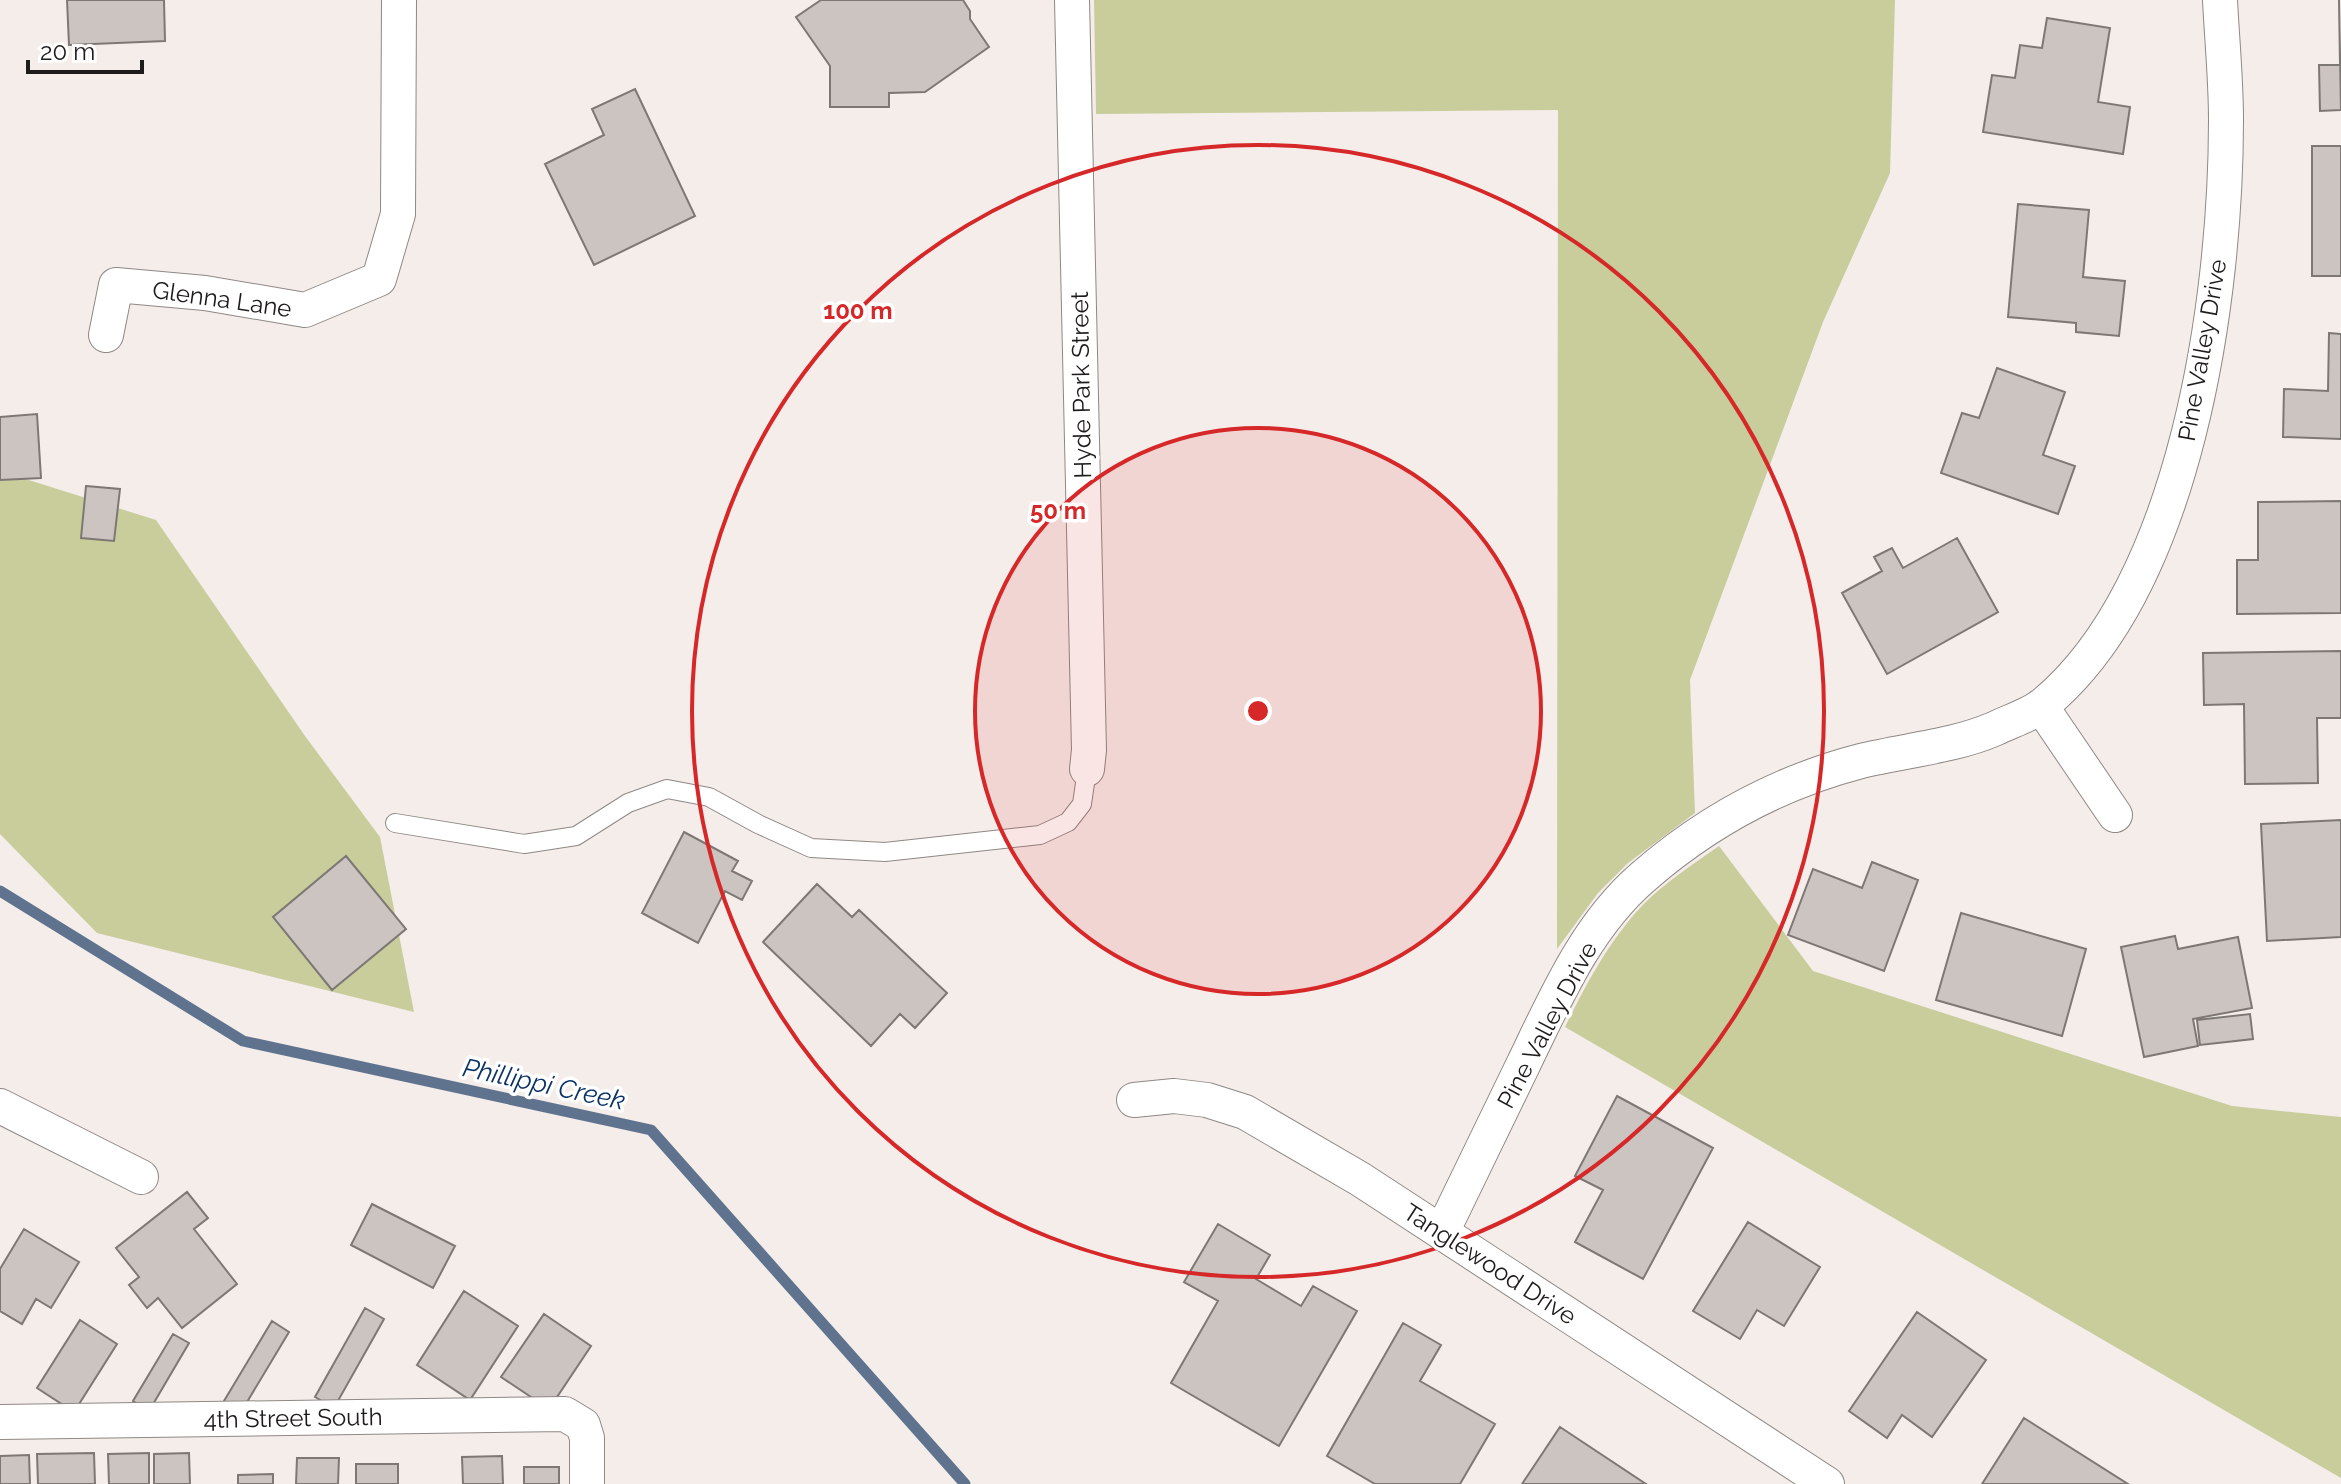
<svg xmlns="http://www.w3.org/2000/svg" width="2341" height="1484" viewBox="0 0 2341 1484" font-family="Raleway,sans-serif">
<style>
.green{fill:#c8cd9b}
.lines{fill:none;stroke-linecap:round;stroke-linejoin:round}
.stream{stroke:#5f738e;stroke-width:11}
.building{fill:#cbc4c1;stroke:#7e7875;stroke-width:2}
.lane-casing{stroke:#8f8885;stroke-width:20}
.street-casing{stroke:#8f8885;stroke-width:36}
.lane{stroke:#fff;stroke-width:18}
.street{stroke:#fff;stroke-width:34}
.ring{fill:none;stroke:#d62828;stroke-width:4}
.labels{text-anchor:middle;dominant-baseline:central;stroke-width:7;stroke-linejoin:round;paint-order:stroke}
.street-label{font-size:24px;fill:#1e1c1b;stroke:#fff}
.water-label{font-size:26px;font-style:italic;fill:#0a3264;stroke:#fff}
.centre{fill:#d62828;stroke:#fff;stroke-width:4}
.ring-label{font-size:24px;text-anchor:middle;font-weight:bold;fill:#d62828;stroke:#fff;stroke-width:7;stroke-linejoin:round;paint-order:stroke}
</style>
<rect width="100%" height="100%" fill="#f4edea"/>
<!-- green -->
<path class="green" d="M 1094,0 L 1895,0 L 1890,173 L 1823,322 L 1690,680 L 1695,813 L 1628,863 L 1598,893 L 1557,949 L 1558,110 L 1096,114 Z
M 0,471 L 156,520 L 305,736 L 380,837 L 414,1012 L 97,933 L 0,834 Z
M 1719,846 L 1813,971 L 2232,1106 L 2341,1117 L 2341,1478 L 1565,1027 C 1588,980 1618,924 1659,890 C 1678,874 1699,860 1719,846 Z"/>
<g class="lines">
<!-- stream -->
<path class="stream" d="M 0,891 L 243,1041 L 651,1130 L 965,1484"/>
</g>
<!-- building -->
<path class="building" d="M 67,0 L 164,0 L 165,41 L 69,45 Z
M 821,0 L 963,0 L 970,11 L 970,19 L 989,47 L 925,92 L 889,93 L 889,107 L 830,107 L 830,66 L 796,17 Z
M 2339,0 L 2341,110 L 2320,111 L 2319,65 L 2340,65 Z
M 2047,18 L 2110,28 L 2098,102 L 2130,107 L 2123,154 L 1983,132 L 1992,75 L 2015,78 L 2020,45 L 2042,48 Z
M 635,89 L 695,216 L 594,265 L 545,164 L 604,135 L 592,109 Z
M 2312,146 L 2341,146 L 2341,276 L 2312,276 Z
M 2018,204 L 2089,210 L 2083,277 L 2125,281 L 2119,336 L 2076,332 L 2076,323 L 2008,317 Z
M 2329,333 L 2341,334 L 2341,439 L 2283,437 L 2284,389 L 2328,391 Z
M 1997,368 L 2065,392 L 2043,455 L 2075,466 L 2058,514 L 1941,473 L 1962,413 L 1979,418 Z
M 37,414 L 41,478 L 0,480 L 0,417 Z
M 86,486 L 120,489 L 114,541 L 81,538 Z
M 2341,501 L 2341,613 L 2237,614 L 2237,560 L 2258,560 L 2258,502 Z
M 1957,538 L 1998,612 L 1887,674 L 1842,593 L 1882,571 L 1874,557 L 1892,548 L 1903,568 Z
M 2341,651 L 2341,718 L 2317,718 L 2318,783 L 2245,784 L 2244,704 L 2204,705 L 2203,653 Z
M 2341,820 L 2341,937 L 2267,941 L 2261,824 Z
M 684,832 L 738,861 L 732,871 L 752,881 L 742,900 L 725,891 L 698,943 L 642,913 Z
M 346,856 L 406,929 L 332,990 L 273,917 Z
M 1872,862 L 1918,880 L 1884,971 L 1788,935 L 1813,869 L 1862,888 Z
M 817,884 L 852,917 L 859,910 L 947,993 L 915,1028 L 900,1014 L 871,1046 L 763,942 Z
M 1961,913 L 2086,949 L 2062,1036 L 1936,1000 Z
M 2175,936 L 2178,949 L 2238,937 L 2252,1008 L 2193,1019 L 2198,1046 L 2144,1057 L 2121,947 Z
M 2250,1014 L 2253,1039 L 2200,1045 L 2197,1020 Z
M 1617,1096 L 1713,1148 L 1643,1279 L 1575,1242 L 1603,1190 L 1575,1176 Z
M 187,1192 L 208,1218 L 194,1229 L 237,1284 L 182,1328 L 158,1298 L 147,1308 L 129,1285 L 139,1277 L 116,1248 Z
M 372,1204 L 455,1246 L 433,1288 L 351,1245 Z
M 1748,1222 L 1820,1267 L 1784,1326 L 1757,1310 L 1740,1339 L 1693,1311 Z
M 1218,1224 L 1270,1255 L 1256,1279 L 1301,1306 L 1313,1286 L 1357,1311 L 1279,1446 L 1171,1383 L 1218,1301 L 1184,1282 Z
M 24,1229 L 79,1262 L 51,1308 L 36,1299 L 22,1324 L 0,1311 L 0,1269 Z
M 464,1291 L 518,1326 L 470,1400 L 417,1365 Z
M 365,1308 L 384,1319 L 334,1408 L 315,1397 Z
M 1917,1312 L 1986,1360 L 1932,1437 L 1902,1415 L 1887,1438 L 1849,1411 Z
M 544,1314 L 591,1346 L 549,1409 L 501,1377 Z
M 80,1320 L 117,1344 L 74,1412 L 37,1388 Z
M 272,1321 L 289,1332 L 241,1412 L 224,1401 Z
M 1403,1323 L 1441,1345 L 1420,1381 L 1495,1424 L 1460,1484 L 1375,1484 L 1327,1456 Z
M 173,1334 L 189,1343 L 149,1411 L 133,1401 Z
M 2024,1418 L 2128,1484 L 1982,1484 Z
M 1560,1427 L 1646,1484 L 1522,1484 Z
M 94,1453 L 95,1484 L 38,1484 L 37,1454 Z
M 149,1453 L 149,1484 L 109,1484 L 108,1454 Z
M 189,1453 L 190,1484 L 154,1484 L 154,1454 Z
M 29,1455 L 30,1484 L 0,1484 L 0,1456 Z
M 502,1456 L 503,1484 L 463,1484 L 462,1457 Z
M 297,1458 L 339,1458 L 338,1484 L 296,1484 Z
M 356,1464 L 398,1464 L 398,1484 L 356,1484 Z
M 524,1467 L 559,1467 L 559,1484 L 524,1484 Z
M 273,1474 L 273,1484 L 238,1484 L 238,1475 Z"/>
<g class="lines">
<defs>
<path id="lane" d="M 395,823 L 524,844 L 576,836 L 628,803 L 667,789 L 709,797 L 758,824 L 811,848 L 885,852 L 1040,835 L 1068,822 L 1082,804 L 1087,769"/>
<path id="street" d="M 1072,0 L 1089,750 L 1087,769
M 106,335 L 116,285 L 205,293 L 305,310 L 379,279 L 398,214 L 399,0
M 2041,706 L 2115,815
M 1134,1100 L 1174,1096 L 1207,1100 L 1245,1112 L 1360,1179 L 1827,1484
M 0,1106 L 141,1177
M 1442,1232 C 1469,1176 1496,1121 1523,1065 C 1555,999 1586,926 1643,877 C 1706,822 1780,782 1861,761 C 1905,750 1952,747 1994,729 C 2010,721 2031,715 2044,704 C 2187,585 2226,297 2226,120 C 2226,80 2222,40 2220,0
M 0,1422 L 565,1414 L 583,1425 L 587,1438 L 587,1484"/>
</defs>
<!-- lane casing -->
<use href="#lane" class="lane-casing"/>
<!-- street casing -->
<use href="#street" class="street-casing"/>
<!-- lane -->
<use href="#lane" class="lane"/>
<!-- street -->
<use href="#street" class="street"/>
</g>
<!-- distance rings -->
<circle cx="1258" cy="711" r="283" fill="#d62828" fill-opacity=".12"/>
<g class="ring">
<circle cx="1258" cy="711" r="283"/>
<circle cx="1258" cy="711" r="566"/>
</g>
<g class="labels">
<!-- street labels -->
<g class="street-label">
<text transform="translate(222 299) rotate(8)">Glenna Lane</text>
<text transform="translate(2202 350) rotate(-80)">Pine Valley Drive</text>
<text transform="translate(1081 385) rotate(-91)">Hyde Park Street</text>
<text transform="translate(1547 1025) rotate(-62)">Pine Valley Drive</text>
<text transform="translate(1490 1264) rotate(33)">Tanglewood Drive</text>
<text transform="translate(293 1418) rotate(-1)">4th Street South</text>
</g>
<!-- water labels -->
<g class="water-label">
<text transform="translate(544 1084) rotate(12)">Phillippi Creek</text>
</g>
</g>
<circle cx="1258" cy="711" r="12" class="centre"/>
<g class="ring-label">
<text x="858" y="319">100 m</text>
<text x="1058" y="519">50 m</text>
</g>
<!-- scale -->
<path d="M28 60v12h114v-12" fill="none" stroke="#1e1c1b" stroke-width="4"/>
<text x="40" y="60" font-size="24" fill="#1e1c1b" stroke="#ffffff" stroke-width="6" paint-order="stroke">20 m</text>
</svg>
